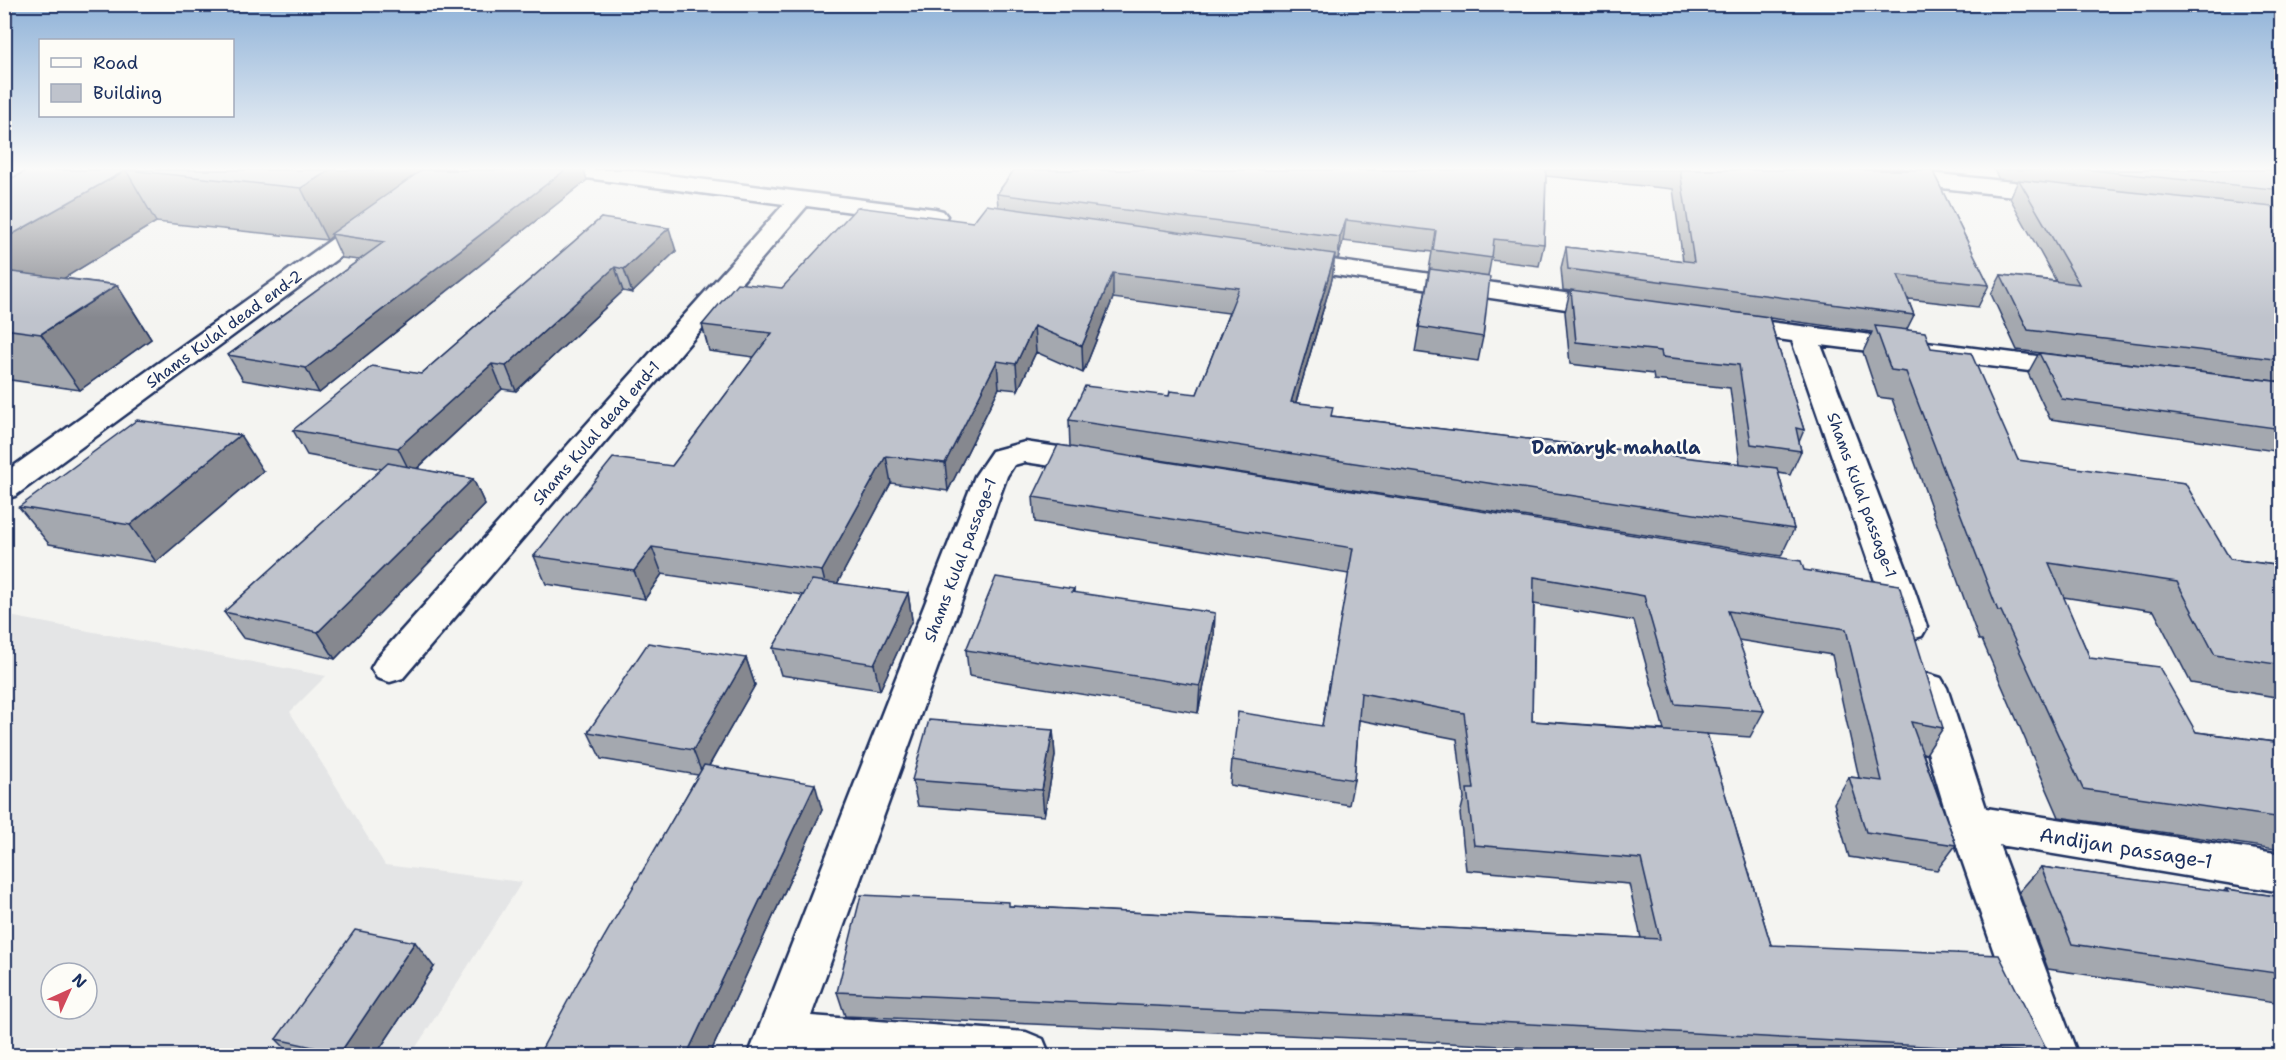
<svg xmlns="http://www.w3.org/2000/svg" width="2286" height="1060" viewBox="0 0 2286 1060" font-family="'Shantell Sans',sans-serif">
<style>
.built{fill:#e4e5e6;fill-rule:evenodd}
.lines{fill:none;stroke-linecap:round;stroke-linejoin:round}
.minor-casing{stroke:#1b2f5e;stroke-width:5}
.minor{fill:#fdfcf7;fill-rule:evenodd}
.wall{fill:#a4a8af;stroke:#1b2f5e;stroke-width:1.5;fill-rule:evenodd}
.shaded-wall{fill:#86888f;stroke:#1b2f5e;stroke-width:1.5}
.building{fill:#bfc3cc;stroke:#1b2f5e;stroke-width:1.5}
.labels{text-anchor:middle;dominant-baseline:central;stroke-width:5;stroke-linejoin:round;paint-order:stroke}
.street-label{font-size:16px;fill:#1b2f5e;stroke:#fdfcf7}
.neighbourhood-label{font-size:18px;font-weight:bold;fill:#1b2f5e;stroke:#fdfcf7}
.near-street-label{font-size:20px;fill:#1b2f5e;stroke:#fdfcf7}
</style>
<rect width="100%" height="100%" fill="#f4f4f1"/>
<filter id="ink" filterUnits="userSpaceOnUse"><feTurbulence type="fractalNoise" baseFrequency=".0167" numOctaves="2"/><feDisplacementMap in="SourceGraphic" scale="12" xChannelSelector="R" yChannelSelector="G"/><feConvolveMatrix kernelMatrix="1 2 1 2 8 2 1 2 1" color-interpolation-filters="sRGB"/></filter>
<g filter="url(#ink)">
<!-- built -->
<path class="built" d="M 4,615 L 326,676 L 290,712 L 385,865 L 522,882 L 411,1055 L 5,1055 ZM 51,973 L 87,973 L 87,1009 L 51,1009 Z"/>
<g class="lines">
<defs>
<path id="minor" d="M 429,170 L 454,170 L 451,175 L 15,496 L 4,499 L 4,473 Z
M 568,170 L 628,170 L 935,209 L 943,211 L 947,216 L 943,221 L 935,223 L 807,206 L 403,678 L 390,682 L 377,678 L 371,668 L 377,658 L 784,204 L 579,177 L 571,175 Z
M 1832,170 L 1901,170 L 2059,187 L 2067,189 L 2071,194 L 2067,199 L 2059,201 L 1843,177 L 1835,175 Z
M 1290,254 L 1613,300 L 1622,302 L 1626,308 L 1622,314 L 1613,316 L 1281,267 L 1277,262 L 1281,257 Z
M 1730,317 L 2077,361 L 2087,363 L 2091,369 L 2087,375 L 2077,377 L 1821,345 L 1914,589 L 1927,627 L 1922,636 L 1909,640 L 1896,636 L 1891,627 L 1792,341 L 1720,331 L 1717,325 L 1720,319 Z
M 1025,442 L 1098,453 L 1109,456 L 1114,463 L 1109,470 L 1098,473 L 1025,462 L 1014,465 L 1007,476 L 811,1016 L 1026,1032 L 1043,1039 L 1050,1056 L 748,1056 L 975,476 L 992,451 Z
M 1928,674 L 1941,678 L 1947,688 L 1986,808 L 2282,854 L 2282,892 L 1999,845 L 2078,1056 L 2030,1056 L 1949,823 L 1909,688 L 1915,678 Z"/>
</defs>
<!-- minor casing -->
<use href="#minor" class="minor-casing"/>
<!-- minor -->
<use href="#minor" class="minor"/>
</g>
<!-- wall -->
<path class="wall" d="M 28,170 L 421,170 L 587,180 L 319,393 L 243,380 L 228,355 L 359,260 L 342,258 L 332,236 L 327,240 L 156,222 L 64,278 L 117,285 L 151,339 L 80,390 L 4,379 L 4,182 Z
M 1014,170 L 1932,170 L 1989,285 L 1978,307 L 1908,299 L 1914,315 L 1907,329 L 1931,348 L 2018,460 L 2230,559 L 2282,566 L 2282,698 L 2191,683 L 2154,611 L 2063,597 L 2090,658 L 2196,732 L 2282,743 L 2282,850 L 2059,817 L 1982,640 L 1979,640 L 1892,399 L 1878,397 L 1863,352 L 1872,332 L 1769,318 L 1804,430 L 1799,442 L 1801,451 L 1790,475 L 1778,473 L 1794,529 L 1781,556 L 1127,455 L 1804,570 L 1943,728 L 1926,754 L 1923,753 L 1956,845 L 1937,870 L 1849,857 L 1834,803 L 1849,777 L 1859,778 L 1832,655 L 1738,640 L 1764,711 L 1750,737 L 1707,734 L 1771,945 L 2048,1053 L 2046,1056 L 1662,1056 L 1400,1040 L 845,1016 L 837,992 L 1010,906 L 1641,938 L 1629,884 L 1466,870 L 1460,814 L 1464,798 L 1457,739 L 1359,720 L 1354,780 L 1349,805 L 1230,785 L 1232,760 L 1322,726 L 1349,574 L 1035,522 L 1033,497 L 1070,447 L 1069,420 L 1169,396 L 1197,394 L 1229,313 L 1113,298 L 1083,373 L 1036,352 L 1018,390 L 999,388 L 948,491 L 891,483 L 837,584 L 908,593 L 912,620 L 880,690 L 781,675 L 773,648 L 803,595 L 662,574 L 645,599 L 546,584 L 534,556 L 672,466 L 754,357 L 709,351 L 702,325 L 782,288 L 973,222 L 998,207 L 997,194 ZM 1546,176 L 1673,189 L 1683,261 L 1566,247 L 1561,268 L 1563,290 L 1570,291 L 1565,312 L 1570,364 L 1653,374 L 1654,380 L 1730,388 L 1740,464 L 1331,416 L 1296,402 L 1332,279 L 1334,258 L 1338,259 L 1343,241 L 1432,252 L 1415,352 L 1478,361 L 1483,337 L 1488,277 L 1491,260 L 1539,266 L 1544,244 ZM 1534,604 L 1634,621 L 1664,730 L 1532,721 Z
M 1994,170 L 2282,170 L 2282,382 L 2017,350 L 1991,294 L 2001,275 L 2056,281 L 2010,198 L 2018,181 L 1999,179 Z
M 601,218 L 676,251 L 632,293 L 623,291 L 516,391 L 502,389 L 417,469 L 473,479 L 485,505 L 335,659 L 243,638 L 224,612 L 382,469 L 307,455 L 293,430 L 421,374 Z
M 2039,353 L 2282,382 L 2282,452 L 2050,419 L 2028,373 Z
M 263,471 L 156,562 L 49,544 L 19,507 Z
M 1074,589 L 1074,593 L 1214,639 L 1198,713 L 969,676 L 966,650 Z
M 746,658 L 755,685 L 709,766 L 822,810 L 709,1056 L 538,1056 L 698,775 L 601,759 L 588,732 Z
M 1053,730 L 1055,756 L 1044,816 L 918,806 L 912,780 Z
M 2041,867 L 2223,892 L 2226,889 L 2282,897 L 2282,1003 L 2048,969 L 2019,892 Z
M 434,967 L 375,1056 L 293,1056 L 276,1039 Z"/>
<!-- shaded-wall -->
<path class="shaded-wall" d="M 126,170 L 156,222 L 4,315 L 4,239 Z
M 330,170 L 421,170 L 422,172 L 331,234 L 332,236 L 327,240 L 301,188 Z
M 565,170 L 584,170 L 587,180 L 319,393 L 306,368 Z
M 1346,220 L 1343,241 L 1338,259 L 1340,237 Z
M 669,228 L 676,251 L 632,293 L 624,269 Z
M 1335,254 L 1332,279 L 1288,429 L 1291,402 Z
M 615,267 L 623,291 L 516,391 L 506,366 Z
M 1113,273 L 1113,298 L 1083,373 L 1082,346 Z
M 117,285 L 151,339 L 80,390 L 41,334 Z
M 1034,326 L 1036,352 L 1018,390 L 1016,364 Z
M 997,361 L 999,388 L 948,491 L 945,463 Z
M 492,364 L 502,389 L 411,474 L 398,448 Z
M 240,435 L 263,471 L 156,562 L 130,525 Z
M 886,456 L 891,483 L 829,599 L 822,571 Z
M 473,479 L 485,505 L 335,659 L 318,632 Z
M 652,547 L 662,574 L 645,599 L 634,571 Z
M 908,593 L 912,620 L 880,690 L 874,664 Z
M 1215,613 L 1214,639 L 1198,713 L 1200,686 Z
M 746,658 L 755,685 L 703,776 L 693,750 Z
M 1053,730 L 1055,756 L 1044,816 L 1042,790 Z
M 815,784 L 822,810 L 709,1056 L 686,1056 Z
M 415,942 L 434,967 L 375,1056 L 342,1056 L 340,1053 Z"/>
<!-- building -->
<path class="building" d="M 28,170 L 330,170 L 301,188 L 126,170 L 4,239 L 4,182 Z
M 422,170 L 565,170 L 306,368 L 228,355 L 384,242 L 331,234 Z
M 1014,170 L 1546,170 L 1544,244 L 1494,239 L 1492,258 L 1433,250 L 1436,231 L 1346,220 L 1340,237 L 997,194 Z
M 1680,170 L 1932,170 L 1989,285 L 1898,275 L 1914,315 L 1568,269 L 1566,247 L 1694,262 Z
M 2090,170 L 2282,170 L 2282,190 Z
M 2019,180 L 2282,208 L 2282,360 L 2028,330 L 2001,275 L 2079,284 Z
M 986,205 L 1335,254 L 1291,402 L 1333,407 L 1331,416 L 1777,468 L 1794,529 L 1069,420 L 1085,386 L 1169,396 L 1170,391 L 1197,394 L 1239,288 L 1113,273 L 1082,346 L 1034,326 L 1016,364 L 997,361 L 945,463 L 886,456 L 822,571 L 652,547 L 634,571 L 534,556 L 613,458 L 672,466 L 772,333 L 702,325 L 737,283 L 782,288 L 857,207 L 973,222 Z
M 601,218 L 669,228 L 624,269 L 615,267 L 506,366 L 492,364 L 398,448 L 293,430 L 372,366 L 421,374 Z
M 1430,269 L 1490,277 L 1483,337 L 1419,327 Z
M 4,271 L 117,285 L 41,334 L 4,329 Z
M 1571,290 L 1769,317 L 1804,430 L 1796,428 L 1801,451 L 1751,444 L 1739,365 L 1662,357 L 1661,351 L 1576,342 Z
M 1875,326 L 1925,332 L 1931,348 L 1971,353 L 2018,460 L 2185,483 L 2230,559 L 2282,566 L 2282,665 L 2215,655 L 2177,582 L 2049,563 L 2090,658 L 2159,667 L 2196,732 L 2282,743 L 2282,818 L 2083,789 L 2001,611 L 1998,611 L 1906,372 L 1891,370 Z
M 2039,353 L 2282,382 L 2282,429 L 2062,399 Z
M 137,420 L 240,435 L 130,525 L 19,507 Z
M 1058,445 L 1801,561 L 1804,570 L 1899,585 L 1943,728 L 1911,722 L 1956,845 L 1866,832 L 1849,777 L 1882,781 L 1846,629 L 1728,611 L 1764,711 L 1675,704 L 1644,596 L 1534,577 L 1532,721 L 1707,734 L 1771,945 L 1999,955 L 2048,1053 L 1407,1017 L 837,992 L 861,895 L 1009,902 L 1009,906 L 1660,939 L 1641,859 L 1474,845 L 1467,789 L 1474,789 L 1464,713 L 1361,693 L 1354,780 L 1232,760 L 1238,712 L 1322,726 L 1353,548 L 1033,497 Z
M 388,463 L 473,479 L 318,632 L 224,612 Z
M 996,577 L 1074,589 L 1072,592 L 1215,613 L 1200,686 L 966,650 Z
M 812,580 L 908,593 L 874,664 L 773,648 Z
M 648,643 L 746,658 L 693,750 L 588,732 Z
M 929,720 L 1053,730 L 1042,790 L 912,780 Z
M 704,765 L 815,784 L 686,1056 L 538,1056 L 578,982 Z
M 2041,867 L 2228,892 L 2226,889 L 2282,897 L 2282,974 L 2072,944 Z
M 355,930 L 415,942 L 340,1053 L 276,1039 Z"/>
</g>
<!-- sky -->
<linearGradient id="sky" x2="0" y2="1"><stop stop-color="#8fb2d8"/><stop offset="0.53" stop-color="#fafaf9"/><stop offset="1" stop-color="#fafaf9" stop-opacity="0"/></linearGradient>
<rect width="2286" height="318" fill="url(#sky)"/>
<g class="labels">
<!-- street labels -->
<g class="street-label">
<text transform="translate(224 329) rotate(-36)">Shams Kulal dead end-2</text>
<text transform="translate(596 433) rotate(-49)">Shams Kulal dead end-1</text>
<text transform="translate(1862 495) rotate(70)">Shams Kulal passage-1</text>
<text transform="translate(960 560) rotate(-69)">Shams Kulal passage-1</text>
</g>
<!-- neighbourhood labels -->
<g class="neighbourhood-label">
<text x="1616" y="448">Damaryk mahalla</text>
</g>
<!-- near-street labels -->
<g class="near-street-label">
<text transform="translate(2126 848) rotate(9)">Andijan passage-1</text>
</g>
</g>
<!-- margin -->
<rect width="2286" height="1060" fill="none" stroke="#fdfcf7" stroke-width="24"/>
<rect x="12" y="12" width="2262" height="1036" fill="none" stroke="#1b2f5e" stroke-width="2" filter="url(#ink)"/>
<!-- legend -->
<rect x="39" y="39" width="195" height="78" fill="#fdfcf7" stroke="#a3aaba" stroke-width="1.5"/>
<rect x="51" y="58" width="30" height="9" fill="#fdfcf7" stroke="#a3aaba" stroke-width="1.5"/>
<text x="93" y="69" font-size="18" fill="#1b2f5e">Road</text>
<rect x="51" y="84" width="30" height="18" fill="#bfc3cc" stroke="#a3aaba" stroke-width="1.5"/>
<text x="93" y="99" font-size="18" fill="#1b2f5e">Building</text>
<!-- north arrow -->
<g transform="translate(69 991) rotate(45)"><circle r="28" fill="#fdfcf7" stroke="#a3aaba" stroke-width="1.5"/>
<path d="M0-4.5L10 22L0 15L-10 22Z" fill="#d1495b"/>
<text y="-9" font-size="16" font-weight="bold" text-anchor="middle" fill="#1b2f5e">N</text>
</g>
</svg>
